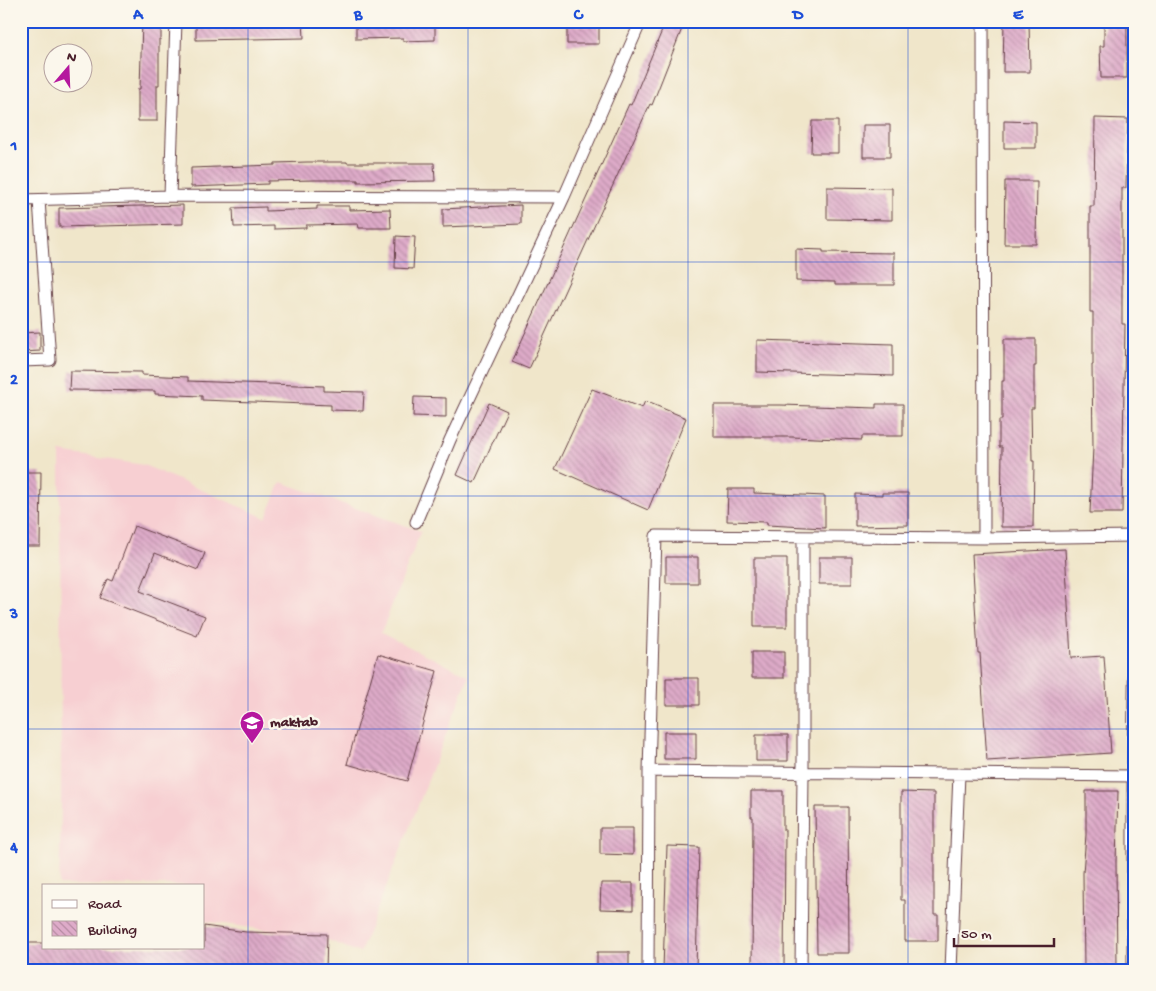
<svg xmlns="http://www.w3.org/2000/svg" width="1156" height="991" viewBox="0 0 1156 991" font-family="'Gochi Hand',sans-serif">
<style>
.built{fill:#f7cfd2}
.building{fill:url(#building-back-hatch)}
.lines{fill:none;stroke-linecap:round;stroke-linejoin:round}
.minor-casing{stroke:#633d43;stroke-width:13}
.minor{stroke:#fff;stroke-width:11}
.grid{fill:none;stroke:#1d4ed8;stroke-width:1;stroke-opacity:0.55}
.labels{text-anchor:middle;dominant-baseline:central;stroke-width:5;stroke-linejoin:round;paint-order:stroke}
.poi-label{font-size:15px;font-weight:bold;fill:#4a1f2b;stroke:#fbf7ec;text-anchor:start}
.neatline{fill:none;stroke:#1d4ed8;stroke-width:2}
.grid-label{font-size:16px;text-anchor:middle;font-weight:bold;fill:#1d4ed8}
</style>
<defs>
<pattern id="building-back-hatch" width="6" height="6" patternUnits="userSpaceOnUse" patternTransform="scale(1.25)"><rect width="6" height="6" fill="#deabc9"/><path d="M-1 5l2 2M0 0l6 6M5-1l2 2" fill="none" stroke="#b68ba3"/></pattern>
</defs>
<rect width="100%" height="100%" fill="#fbf7ec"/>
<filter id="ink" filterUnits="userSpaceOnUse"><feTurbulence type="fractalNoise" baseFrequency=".02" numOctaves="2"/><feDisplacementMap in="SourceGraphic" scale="10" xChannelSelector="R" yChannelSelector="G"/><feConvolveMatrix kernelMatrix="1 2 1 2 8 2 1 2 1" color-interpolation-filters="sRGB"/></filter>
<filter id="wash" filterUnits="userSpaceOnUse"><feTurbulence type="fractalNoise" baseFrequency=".0096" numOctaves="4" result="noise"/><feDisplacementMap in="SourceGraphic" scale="20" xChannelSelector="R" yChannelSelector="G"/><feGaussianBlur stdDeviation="1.12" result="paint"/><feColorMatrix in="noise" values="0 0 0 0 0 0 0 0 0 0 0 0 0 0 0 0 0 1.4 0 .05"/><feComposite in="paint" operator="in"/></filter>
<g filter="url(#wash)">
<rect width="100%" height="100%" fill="#f0e6ca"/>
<!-- built -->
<path class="built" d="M 60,452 L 144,465 L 266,518 L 281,482 L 421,531 L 381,633 L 469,676 L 360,953 L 323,938 L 204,921 L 204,885 L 59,885 L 61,812 Z"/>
<g id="blocks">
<!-- building -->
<path class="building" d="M 142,21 L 161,21 L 161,39 L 159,39 L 159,85 L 157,85 L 157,121 L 138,121 L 138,89 L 140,89 Z
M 196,21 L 303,21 L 304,38 L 196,40 Z
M 356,21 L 435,21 L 435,40 L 403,41 L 403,38 L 356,39 Z
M 666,21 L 685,21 L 652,105 L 650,104 L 529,369 L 512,362 L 629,104 L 631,105 Z
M 1004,21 L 1029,21 L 1030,72 L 1003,72 Z
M 1104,21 L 1127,21 L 1127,78 L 1101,78 L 1100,46 L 1104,46 Z
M 567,25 L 599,26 L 599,44 L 567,44 Z
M 1095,118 L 1128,119 L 1126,188 L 1122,188 L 1122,324 L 1125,324 L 1122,513 L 1090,513 L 1093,447 L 1092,365 L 1093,365 L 1093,312 L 1090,312 L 1090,206 L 1094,206 Z
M 812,121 L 838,121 L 838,153 L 811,153 Z
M 1004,121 L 1036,122 L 1036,148 L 1004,148 Z
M 863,125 L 890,125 L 890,157 L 863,157 Z
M 307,162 L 347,162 L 347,163 L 434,163 L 435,181 L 358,182 L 358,180 L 315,180 L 268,181 L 268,184 L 191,187 L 191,168 L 275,165 L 275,163 Z
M 1005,181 L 1037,181 L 1036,244 L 1004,244 Z
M 827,187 L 892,188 L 892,220 L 827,219 Z
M 183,205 L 183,224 L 59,227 L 59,208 Z
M 521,205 L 521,224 L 443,227 L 443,209 Z
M 317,206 L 349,206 L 349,210 L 390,209 L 391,228 L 359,228 L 358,224 L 306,225 L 306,228 L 274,229 L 274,226 L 234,227 L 233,208 L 266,207 L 266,211 L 317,209 Z
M 396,236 L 415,237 L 413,269 L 395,268 Z
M 796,249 L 823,250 L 823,252 L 894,253 L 894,285 L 835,285 L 835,282 L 796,281 Z
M 40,332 L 40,351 L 21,352 L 21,333 Z
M 1004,339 L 1036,339 L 1036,366 L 1034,366 L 1034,408 L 1031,408 L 1032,461 L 1034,461 L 1033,527 L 1001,527 L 1002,447 L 999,447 L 999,420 L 1002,420 L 1002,381 L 1004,381 Z
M 757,340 L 893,344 L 893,376 L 757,372 Z
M 70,371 L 142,372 L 142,375 L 188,377 L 188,381 L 324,386 L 324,391 L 364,392 L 363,411 L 331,410 L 331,405 L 202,400 L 202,396 L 155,394 L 155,391 L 69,390 Z
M 592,389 L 642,408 L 645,401 L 686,418 L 648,510 L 555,469 Z
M 414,397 L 446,398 L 446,417 L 413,416 Z
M 489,403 L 507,411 L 474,483 L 457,475 Z
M 876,404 L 903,404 L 903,436 L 862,436 L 862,440 L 792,437 L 714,437 L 714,405 L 781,405 L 876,408 Z
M 22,472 L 41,472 L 40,546 L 22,546 Z
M 728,489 L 754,489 L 754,493 L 825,496 L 825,528 L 767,525 L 767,522 L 727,521 Z
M 882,493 L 908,493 L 908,525 L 855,526 L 855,494 L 882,495 Z
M 134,526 L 205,553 L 198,570 L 155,553 L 140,591 L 205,616 L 197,636 L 100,598 L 108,579 L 113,581 Z
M 1065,549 L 1071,658 L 1104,656 L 1111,753 L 987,761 L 980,653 L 978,653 L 972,554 Z
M 666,557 L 698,557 L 698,583 L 666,583 Z
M 819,557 L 852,557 L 852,584 L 819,584 Z
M 754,558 L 787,558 L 787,627 L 754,627 Z
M 752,652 L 784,652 L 784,678 L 752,678 Z
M 378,654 L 437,671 L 407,781 L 347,764 Z
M 666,678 L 699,678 L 699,705 L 666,705 Z
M 664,732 L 696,732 L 696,759 L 664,759 Z
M 756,735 L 788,735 L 788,761 L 756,761 Z
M 751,791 L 783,791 L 783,830 L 785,830 L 784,970 L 752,970 L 753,817 L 751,817 Z
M 1086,791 L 1118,791 L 1116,862 L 1117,970 L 1084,970 L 1083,873 L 1086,835 Z
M 901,792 L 934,793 L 934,915 L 938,915 L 938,941 L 905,941 L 905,900 L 901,900 Z
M 815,807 L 848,807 L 849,953 L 817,953 Z
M 600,828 L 633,828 L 633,855 L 600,854 Z
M 667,846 L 699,847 L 696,970 L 663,970 Z
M 601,883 L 633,883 L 633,910 L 600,909 Z
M 204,926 L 246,932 L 327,934 L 326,970 L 21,970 L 21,943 L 44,943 L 44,947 L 204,947 Z
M 597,952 L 629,952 L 629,970 L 597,970 Z"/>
</g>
</g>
<g filter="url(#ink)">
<use href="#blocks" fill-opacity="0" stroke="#633d43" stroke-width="1"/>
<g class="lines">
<defs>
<path id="minor" d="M 983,21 L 984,538
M 170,196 L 176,21
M 21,200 L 170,196 L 564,197
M 21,361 L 50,360 L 39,200
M 416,522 L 450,440 L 564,197 L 641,21
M 649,771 L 1135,776
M 648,970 L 649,771 L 656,536 L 984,538 L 1135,536
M 801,970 L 803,772 L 803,537
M 951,970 L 959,774
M 1133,970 L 1133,776 L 1135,623"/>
</defs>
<!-- minor casing -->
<use href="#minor" class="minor-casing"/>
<!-- minor -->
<use href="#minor" class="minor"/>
</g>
</g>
<!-- grid -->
<path class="grid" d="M 248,21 L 248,970M 468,21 L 468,970M 688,21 L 688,970M 908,21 L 908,970M 21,262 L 1135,262M 21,496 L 1135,496M 21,729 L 1135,729"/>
<!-- icons -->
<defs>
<symbol id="school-pin" viewBox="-11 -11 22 30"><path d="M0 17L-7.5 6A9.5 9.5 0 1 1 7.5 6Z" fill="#b5179e" stroke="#fbf7ec"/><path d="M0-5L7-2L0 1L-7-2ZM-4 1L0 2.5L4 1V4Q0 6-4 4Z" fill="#fff"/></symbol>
</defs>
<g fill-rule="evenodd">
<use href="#school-pin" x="238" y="709" width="28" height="38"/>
</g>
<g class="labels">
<!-- poi labels -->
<g class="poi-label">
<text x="270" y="723">maktab</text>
</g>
</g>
<!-- margin -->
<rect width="1156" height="991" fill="none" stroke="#fbf7ec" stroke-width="55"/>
<!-- legend -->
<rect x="42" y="884" width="162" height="65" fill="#fbf7ec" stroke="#b4a19f"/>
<rect x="52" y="900" width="25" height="8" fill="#ffffff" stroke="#b4a19f"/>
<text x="88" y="908" font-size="15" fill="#4a1f2b">Road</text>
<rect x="52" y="921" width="25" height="15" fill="url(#building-back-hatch)" stroke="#b4a19f"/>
<text x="88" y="934" font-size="15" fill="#4a1f2b">Building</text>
<!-- north arrow -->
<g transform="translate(68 68) rotate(19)"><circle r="24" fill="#fbf7ec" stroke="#b4a19f"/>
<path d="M0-4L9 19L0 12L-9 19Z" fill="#b5179e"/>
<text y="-8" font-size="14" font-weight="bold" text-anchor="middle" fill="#4a1f2b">N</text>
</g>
<!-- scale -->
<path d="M954 938v8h100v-8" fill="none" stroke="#4a1f2b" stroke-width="2.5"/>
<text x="961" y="938" font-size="15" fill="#4a1f2b" stroke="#fbf7ec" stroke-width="4" paint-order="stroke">50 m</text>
<rect x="28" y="28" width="1100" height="936" class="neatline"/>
<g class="grid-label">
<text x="138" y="19">A</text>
<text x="358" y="19">B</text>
<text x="578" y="19">C</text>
<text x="798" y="19">D</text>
<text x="1018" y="19">E</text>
<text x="14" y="150">1</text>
<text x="14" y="384">2</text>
<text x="14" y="618">3</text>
<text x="14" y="852">4</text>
</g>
</svg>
